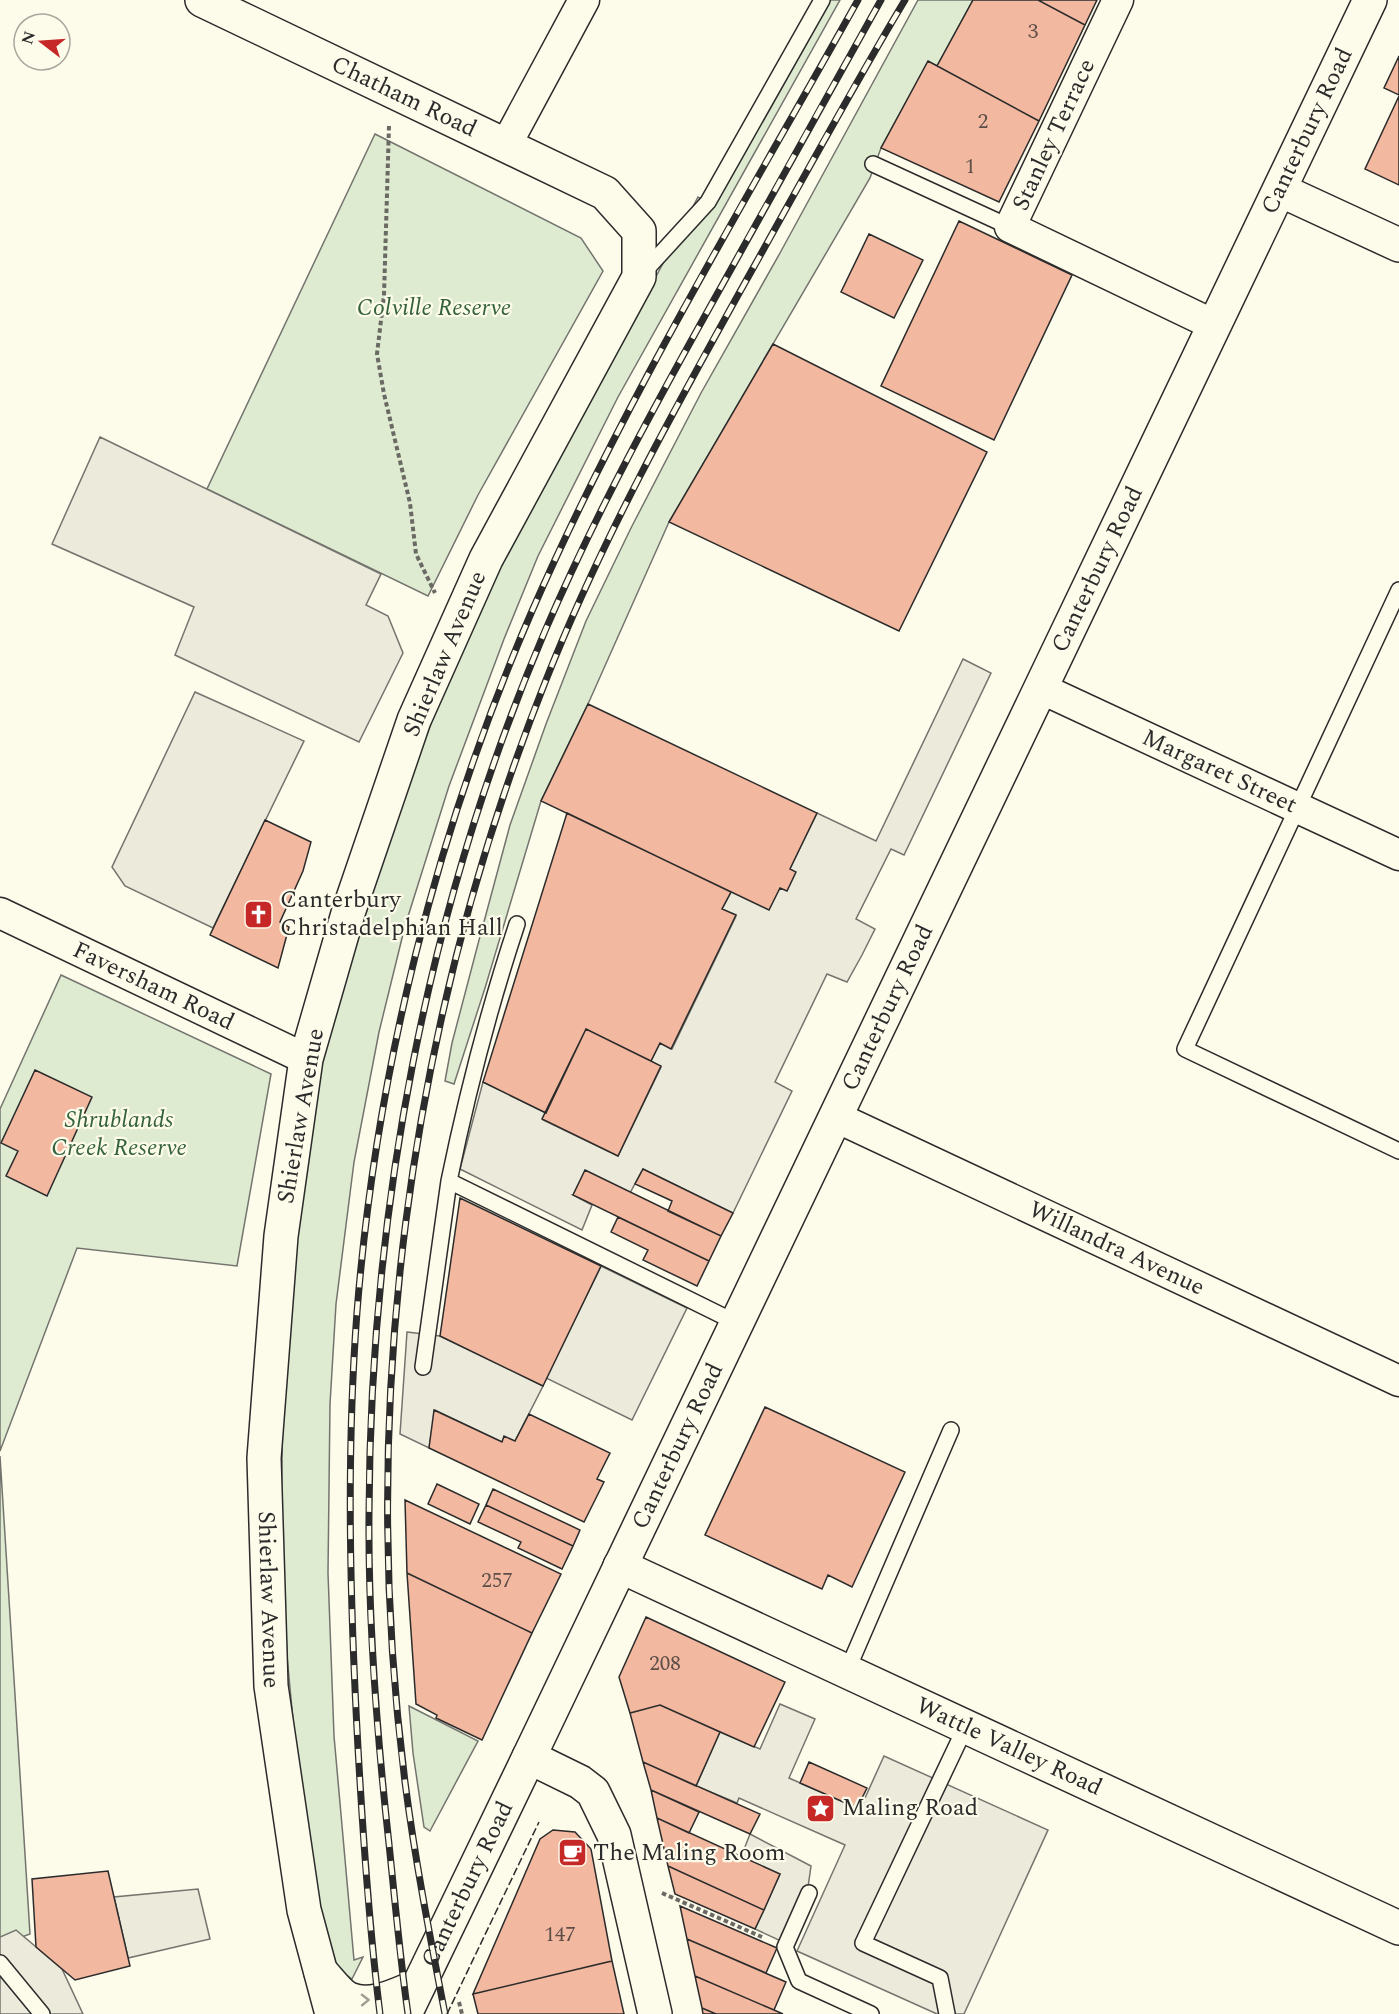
<svg xmlns="http://www.w3.org/2000/svg" width="1399" height="2014" viewBox="0 0 1399 2014" font-family="Spectral,serif">
<style>
.green{fill:#deebd1;stroke:#74746e;stroke-width:1.5}
.parking{fill:#eceadb;stroke:#74746e;stroke-width:1.5}
.building{fill:#f2b8a0;stroke:#2b2b2b;stroke-width:1.5}
.lines{fill:none;stroke-linecap:round;stroke-linejoin:round}
.lane-casing{stroke:#2b2b2b;stroke-width:18}
.street-casing{stroke:#2b2b2b;stroke-width:33}
.secondary-casing{stroke:#2b2b2b;stroke-width:36}
.primary-casing{stroke:#2b2b2b;stroke-width:36}
.path{stroke:#6a6964;stroke-width:4;stroke-dasharray:4.5 3;stroke-linecap:butt}
.lane{stroke:#fdfbea;stroke-width:15}
.street{stroke:#fdfbea;stroke-width:30}
.secondary{stroke:#fdfbea;stroke-width:33}
.primary{stroke:#fdfbea;stroke-width:33}
.rail-casing{stroke:#2b2b2b;stroke-width:7}
.rail{stroke:#fdfbea;stroke-width:4.5;stroke-dasharray:14;stroke-linecap:butt}
.fence{stroke:#2b2b2b;stroke-width:1.5;stroke-dasharray:8 3;stroke-linecap:butt}
.oneway{stroke:#9e9d94}
.labels{text-anchor:middle;dominant-baseline:central;stroke-width:4.5;stroke-linejoin:round;paint-order:stroke}
.number-label{font-size:21px;fill:#5d4e48}
.street-label{font-size:24px;fill:#2b2b2b;stroke:#fdfbea}
.park-label{font-size:24px;font-style:italic;fill:#34623c;stroke:#fdfbea}
.poi-label{font-size:24px;fill:#2b2b2b;stroke:#fdfbea;text-anchor:start}
</style>
<rect width="100%" height="100%" fill="#fdfbea"/>
<!-- green -->
<path class="green" d="M 822,0 L 840,0 L 618,397 L 538,556 L 504,639 L 449,786 L 405,926 L 379,1032 L 354,1162 L 336,1304 L 330,1404 L 328,1573 L 334,1736 L 354,1960 L 363,1957 L 352,1979 L 339,1970 L 334,1972 L 312,1875 L 297,1762 L 287,1656 L 281,1525 L 283,1401 L 292,1283 L 308,1132 L 325,1042 L 395,819 L 444,689 L 503,556 L 576,428 L 698,197 L 707,202 Z
M 918,0 L 973,0 L 937,66 L 928,62 L 881,148 L 870,178 L 669,522 L 588,704 L 541,801 L 485,988 L 454,1084 L 445,1081 L 452,1043 L 478,944 L 510,825 L 546,724 L 586,621 L 631,528 L 701,393 L 780,253 Z
M 375,134 L 581,238 L 603,271 L 478,495 L 428,596 L 207,489 Z
M 61,975 L 271,1074 L 237,1266 L 77,1248 L 0,1451 L 0,1109 Z
M 0,1456 L 30,1934 L 0,1945 Z
M 409,1706 L 478,1741 L 430,1831 L 424,1827 L 413,1753 Z"/>
<!-- parking -->
<path class="parking" d="M 100,437 L 381,574 L 366,605 L 388,616 L 403,653 L 359,742 L 175,655 L 194,607 L 52,544 Z
M 963,659 L 991,673 L 904,855 L 891,849 L 856,919 L 875,929 L 862,955 L 847,982 L 827,974 L 775,1082 L 792,1091 L 733,1213 L 643,1169 L 630,1193 L 573,1195 L 592,1205 L 582,1230 L 460,1169 L 483,1082 L 546,1113 L 543,1120 L 618,1156 L 661,1067 L 651,1061 L 660,1043 L 672,1049 L 736,916 L 722,909 L 731,892 L 780,888 L 817,813 L 876,841 Z
M 195,692 L 304,741 L 213,928 L 125,886 L 112,867 Z
M 601,1266 L 687,1308 L 632,1420 L 546,1378 Z
M 407,1332 L 440,1336 L 543,1386 L 515,1441 L 502,1442 L 435,1410 L 429,1448 L 400,1434 Z
M 780,1704 L 815,1719 L 789,1778 L 860,1809 L 884,1756 L 1048,1830 L 964,2014 L 937,2014 L 797,1951 L 845,1845 L 739,1798 L 737,1803 L 696,1786 L 720,1732 L 760,1749 Z
M 750,1834 L 811,1866 L 808,1887 L 783,1942 L 755,1929 L 780,1874 L 741,1857 Z
M 198,1889 L 210,1939 L 128,1958 L 114,1897 Z
M 16,1930 L 62,1969 L 83,2014 L 0,2014 L 0,1937 Z"/>
<!-- building -->
<path class="building" d="M 973,0 L 1038,0 L 1085,25 L 1039,121 L 937,66 Z
M 1038,0 L 1097,0 L 1085,25 Z
M 1399,56 L 1399,95 L 1384,88 Z
M 928,61 L 1039,121 L 999,202 L 881,148 Z
M 1399,96 L 1399,185 L 1365,169 Z
M 959,221 L 1072,275 L 994,440 L 881,386 Z
M 869,234 L 923,260 L 894,318 L 841,292 Z
M 773,344 L 987,452 L 899,631 L 669,522 Z
M 588,704 L 817,813 L 790,869 L 796,872 L 787,891 L 780,888 L 769,910 L 541,801 Z
M 567,813 L 731,892 L 722,909 L 736,915 L 671,1049 L 660,1043 L 651,1061 L 586,1029 L 546,1113 L 483,1082 Z
M 265,820 L 311,842 L 303,871 L 280,922 L 289,927 L 278,968 L 210,935 Z
M 586,1029 L 661,1066 L 618,1156 L 542,1119 Z
M 35,1070 L 92,1097 L 47,1196 L 6,1176 L 18,1151 L 1,1143 Z
M 643,1169 L 733,1213 L 721,1236 L 668,1211 L 672,1201 L 635,1184 Z
M 585,1170 L 721,1236 L 709,1261 L 573,1195 Z
M 460,1198 L 601,1266 L 543,1386 L 440,1336 Z
M 618,1217 L 709,1261 L 697,1286 L 643,1260 L 648,1250 L 611,1232 Z
M 765,1407 L 905,1472 L 852,1587 L 828,1575 L 822,1589 L 705,1535 Z
M 434,1410 L 502,1442 L 504,1436 L 515,1441 L 529,1414 L 610,1453 L 597,1479 L 604,1482 L 584,1522 L 429,1448 Z
M 437,1484 L 479,1504 L 470,1524 L 428,1504 Z
M 493,1489 L 580,1530 L 573,1546 L 486,1505 Z
M 405,1500 L 561,1574 L 532,1633 L 407,1573 Z
M 486,1505 L 573,1546 L 562,1569 L 518,1548 L 521,1542 L 478,1522 Z
M 407,1573 L 532,1633 L 482,1740 L 436,1718 L 437,1715 L 416,1704 Z
M 646,1617 L 785,1682 L 754,1747 L 660,1705 L 630,1713 L 619,1677 Z
M 660,1705 L 720,1732 L 696,1786 L 643,1762 L 630,1713 Z
M 643,1762 L 760,1814 L 750,1834 L 651,1790 Z
M 809,1762 L 867,1788 L 857,1808 L 800,1783 Z
M 651,1790 L 699,1812 L 689,1833 L 657,1818 Z
M 657,1818 L 780,1874 L 764,1910 L 668,1866 Z
M 553,1830 L 575,1832 L 591,1849 L 612,1961 L 473,1994 L 540,1839 Z
M 668,1866 L 764,1910 L 755,1929 L 675,1894 Z
M 108,1871 L 130,1966 L 75,1980 L 36,1947 L 32,1879 Z
M 680,1906 L 777,1948 L 766,1973 L 687,1939 Z
M 687,1939 L 786,1982 L 774,2010 L 695,1976 Z
M 612,1961 L 624,2014 L 478,2014 L 473,1994 Z
M 695,1976 L 774,2010 L 783,2014 L 716,2014 L 702,2008 Z
M 702,2008 L 716,2014 L 703,2014 Z"/>
<g class="lines">
<defs>
<path id="lane" d="M 873,164 L 1010,227
M 643,273 L 708,202 L 822,0
M 1399,590 L 1185,1049 L 1399,1151
M 517,924 C 489,1008 467,1094 449,1181 L 737,1323
M 423,1367 L 449,1181
M 847,1671 L 951,1430
M 809,1893 L 785,1947 L 799,1981 L 871,2014
M 0,1963 L 42,2014
M 947,2014 L 940,1978 L 863,1943 L 966,1726"/>
<g id="street">
<path d="M 1118,0 L 1010,227 L 1214,325"/>
<path d="M 506,145 L 584,0"/>
<path id="s1" d="M 1040,688 L 1399,855"/>
<path id="s2" d="M 0,913 L 306,1059"/>
<path id="s3" d="M 836,1117 L 1399,1381"/>
</g>
<g id="secondary">
<path id="s4" d="M 202,0 L 605,193 L 639,231 L 639,277 L 486,559 L 414,720 L 349,910 L 306,1059 L 281,1236 L 264,1458 L 271,1686 L 304,1910 L 332,2014"/>
<path d="M 1280,190 L 1399,245"/>
<path id="s5" d="M 620,1566 L 1399,1928"/>
<path d="M 529,1757 L 580,1782 L 593,1792 L 614,1835 L 655,2014"/>
<path d="M 321,1972 C 329,1980 339,1995 349,1999 C 371,2009 398,1994 418,1986"/>
</g>
<g id="primary">
<path id="s6" d="M 405,2014 L 529,1757 L 1370,0"/>
</g>
</defs>
<!-- lane casing -->
<use href="#lane" class="lane-casing"/>
<!-- street casing -->
<use href="#street" class="street-casing"/>
<!-- secondary casing -->
<use href="#secondary" class="secondary-casing"/>
<!-- primary casing -->
<use href="#primary" class="primary-casing"/>
<!-- path -->
<path class="path" d="M 389,126 L 384,295 L 377,354 L 384,394 L 410,503 L 416,554 L 435,593
M 662,1893 L 762,1937
M 459,2002 L 462,2014"/>
<!-- lane -->
<use href="#lane" class="lane"/>
<!-- street -->
<use href="#street" class="street"/>
<!-- secondary -->
<use href="#secondary" class="secondary"/>
<!-- primary -->
<use href="#primary" class="primary"/>
<defs>
<path id="rail" d="M 380,2014 C 369,1926 363,1837 358,1748 C 350,1603 346,1457 357,1312 C 376,1072 436,832 532,611 C 624,400 746,201 858,0
M 408,2014 C 400,1958 395,1901 389,1844 C 377,1735 368,1625 369,1514 C 370,1212 426,910 545,631 C 597,510 661,394 725,280 C 777,186 829,93 881,0
M 445,2014 C 430,1937 415,1860 405,1782 C 358,1411 407,1028 546,680 C 601,541 674,410 747,279 C 799,186 850,92 905,0"/>
</defs>
<!-- rail casing -->
<use href="#rail" class="rail-casing"/>
<!-- rail -->
<use href="#rail" class="rail"/>
<!-- fence -->
<path class="fence" d="M 447,2014 L 539,1822"/>
</g>
<!-- one-way arrows -->
<defs><path id="oneway-chevron" d="M-2-3.5L2.5 0L-2 3.5" fill="none" stroke-width="1.6" stroke-linecap="round" stroke-linejoin="round" transform="scale(1.5)"/></defs>
<use class="oneway" href="#oneway-chevron" transform="translate(365 2000) rotate(-1)"/>
<!-- icons -->
<defs>
<symbol id="church-square" viewBox="-11 -11 22 22"><rect x="-9" y="-9" width="18" height="18" rx="4" fill="#c62828" stroke="#fdfbea"/><path d="M-1.2-6h2.4v3.5h3.3v2.4h-3.3V6h-2.4V-.1h-3.3v-2.4h3.3Z" fill="#fff"/></symbol>
<symbol id="sight-square" viewBox="-11 -11 22 22"><rect x="-9" y="-9" width="18" height="18" rx="4" fill="#c62828" stroke="#fdfbea"/><path d="M0-6L1.8-2.2L6-1.7L2.9 1.2L3.7 5.4L0 3.3L-3.7 5.4L-2.9 1.2L-6-1.7L-1.8-2.2Z" fill="#fff"/></symbol>
<symbol id="cafe-square" viewBox="-11 -11 22 22"><rect x="-9" y="-9" width="18" height="18" rx="4" fill="#c62828" stroke="#fdfbea"/><path d="M-5.5-4.5H6V0H3Q3 3.5 0 3.5H-2.5Q-5.5 3.5-5.5 0ZM3-3.2v2h1.7v-2ZM-6 4.5H4V6H-6Z" fill="#fff"/></symbol>
</defs>
<g fill-rule="evenodd">
<use href="#church-square" x="242" y="898" width="33" height="33"/>
<use href="#sight-square" x="804" y="1792" width="33" height="33"/>
<use href="#cafe-square" x="556" y="1836" width="33" height="33"/>
</g>
<g class="labels">
<!-- number labels -->
<g class="number-label">
<text x="1033" y="32">3</text>
<text x="983" y="122">2</text>
<text x="970" y="167">1</text>
<text x="497" y="1581">257</text>
<text x="665" y="1664">208</text>
<text x="560" y="1935">147</text>
</g>
<!-- street labels -->
<g class="street-label">
<text stroke="none"><textPath href="#s4" startOffset="224">Chatham Road</textPath></text>
<text stroke="none"><textPath href="#s6" startOffset="2088">Canterbury Road</textPath></text>
<text transform="translate(1054 135) rotate(-65)">Stanley Terrace</text>
<text stroke="none"><textPath href="#s6" startOffset="1602">Canterbury Road</textPath></text>
<text transform="translate(445 654) rotate(-67)">Shierlaw Avenue</text>
<text stroke="none"><textPath href="#s1" startOffset="198">Margaret Street</textPath></text>
<text stroke="none"><textPath href="#s2" startOffset="170">Faversham Road</textPath></text>
<text stroke="none"><textPath href="#s6" startOffset="1116">Canterbury Road</textPath></text>
<text transform="translate(301 1116) rotate(-80)">Shierlaw Avenue</text>
<text stroke="none"><textPath href="#s3" startOffset="310">Willandra Avenue</textPath></text>
<text stroke="none"><textPath href="#s6" startOffset="630">Canterbury Road</textPath></text>
<text stroke="none"><textPath href="#s4" startOffset="1940">Shierlaw Avenue</textPath></text>
<text stroke="none"><textPath href="#s5" startOffset="429">Wattle Valley Road</textPath></text>
<text stroke="none"><textPath href="#s6" startOffset="144">Canterbury Road</textPath></text>
</g>
<!-- park labels -->
<g class="park-label">
<text x="434" y="308">Colville Reserve</text>
<text x="119" y="1120">Shrublands<tspan x="119" dy="28">Creek Reserve</tspan></text>
</g>
<!-- poi labels -->
<g class="poi-label">
<text x="280" y="900">Canterbury<tspan x="280" dy="28">Christadelphian Hall</tspan></text>
<text x="842" y="1808">Maling Road</text>
<text x="593" y="1853">The Maling Room</text>
</g>
</g>
<!-- north arrow -->
<g transform="translate(42 42) rotate(287)"><circle r="28" fill="#fdfbea" stroke="#a9a89e" stroke-width="1.5"/>
<path d="M0-4.5L10 22L0 15L-10 22Z" fill="#c62828"/>
<text y="-9" font-size="16" font-weight="bold" text-anchor="middle" fill="#2b2b2b">N</text>
</g>
</svg>
